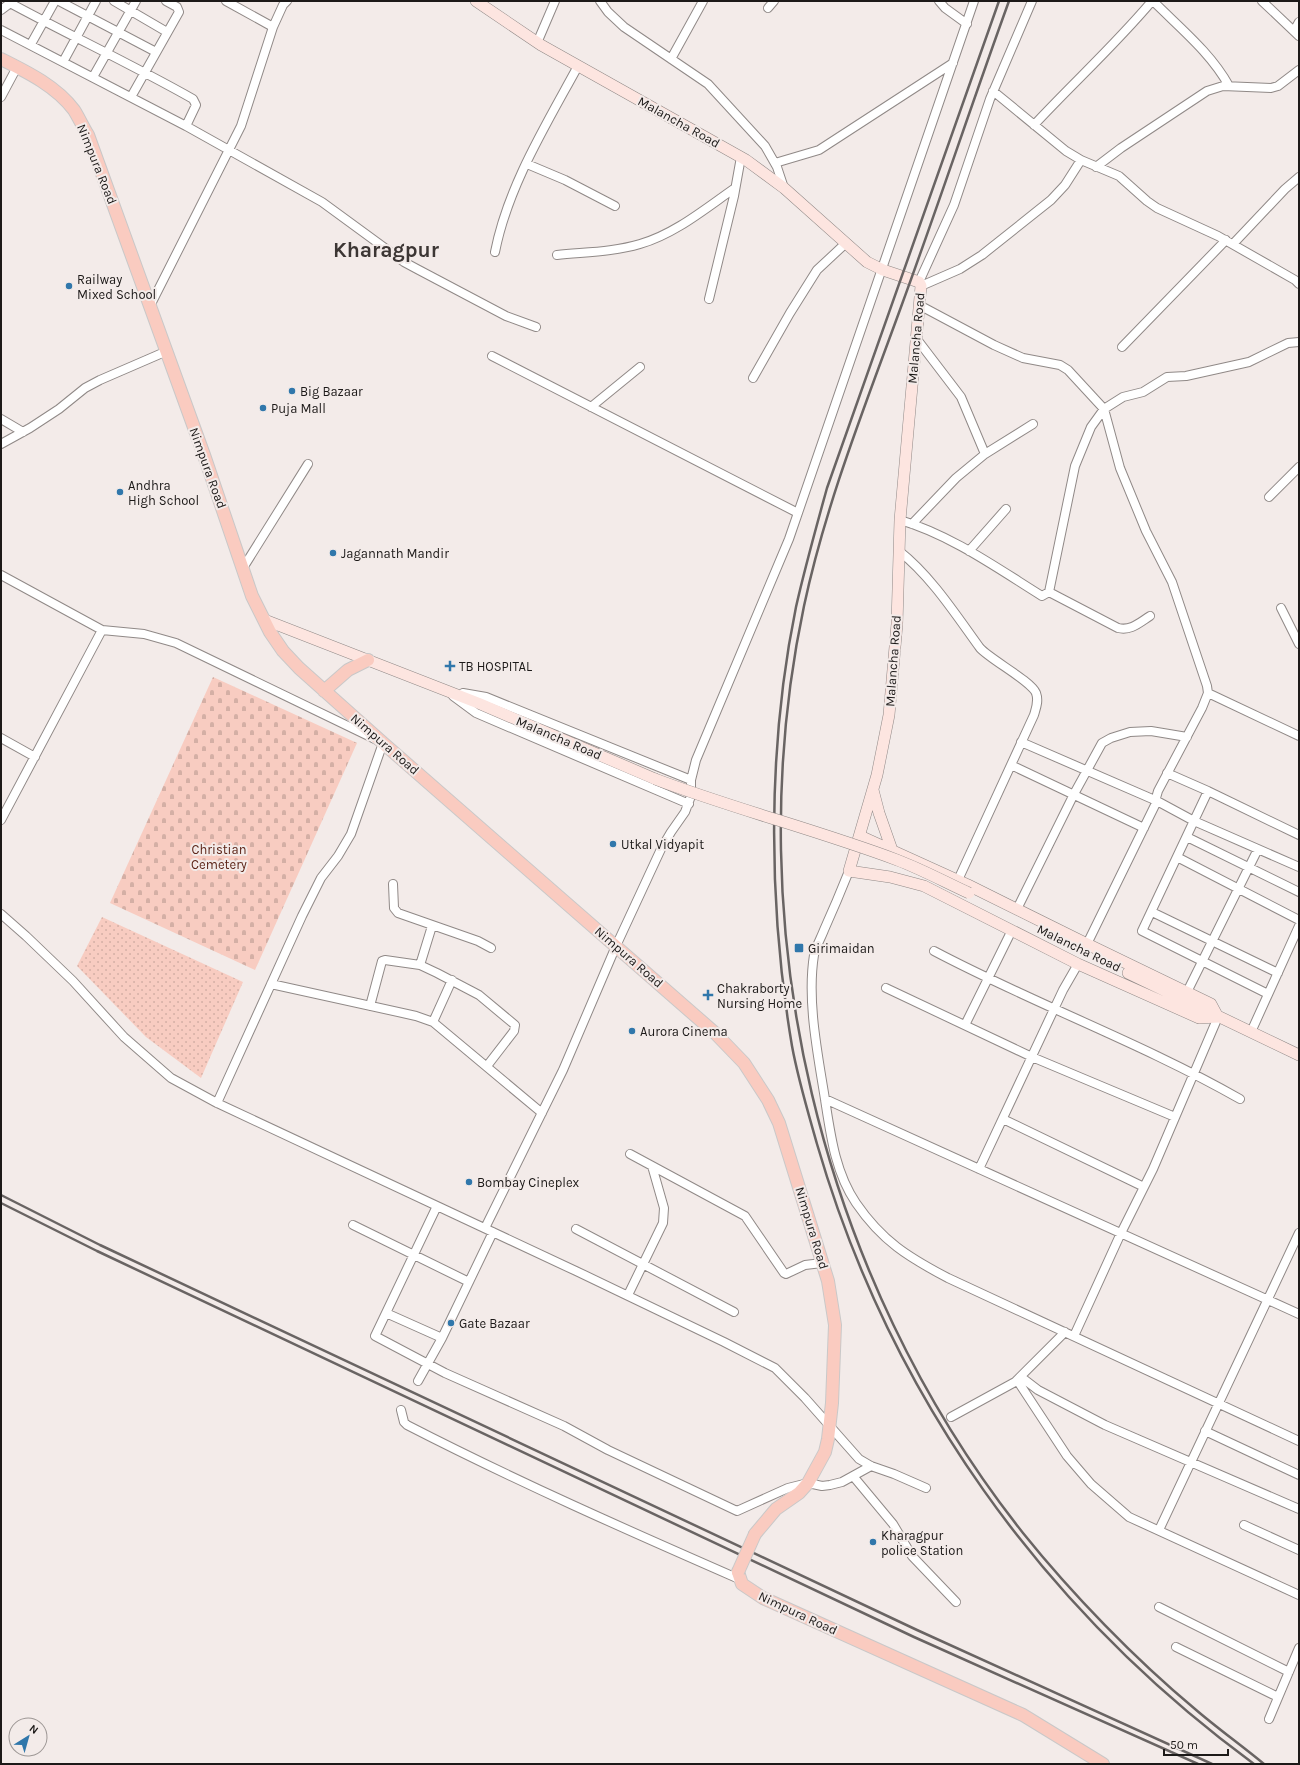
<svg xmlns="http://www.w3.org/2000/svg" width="1300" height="1765" viewBox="0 0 1300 1765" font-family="Karla,sans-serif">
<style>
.grass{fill:url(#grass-dots)}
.cemetery{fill:url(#cemetery-stones)}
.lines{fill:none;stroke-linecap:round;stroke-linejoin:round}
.street-casing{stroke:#908987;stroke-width:10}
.secondary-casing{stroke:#908987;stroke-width:12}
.primary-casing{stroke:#c9c8c8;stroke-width:14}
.street{stroke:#fff;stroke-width:8}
.secondary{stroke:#fde5e0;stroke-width:11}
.primary{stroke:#facbc0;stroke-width:12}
.rail{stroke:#696463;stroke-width:2.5}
.secondary-bridge-casing{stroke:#908987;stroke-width:12;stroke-linecap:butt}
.primary-bridge-casing{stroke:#c9c8c8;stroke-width:14;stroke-linecap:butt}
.secondary-bridge{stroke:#fde5e0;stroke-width:11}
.primary-bridge{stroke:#facbc0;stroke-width:12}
.poi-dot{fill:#3077ab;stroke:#f3ebe9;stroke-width:1.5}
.labels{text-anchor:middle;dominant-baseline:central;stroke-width:4;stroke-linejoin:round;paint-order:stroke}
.street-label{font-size:13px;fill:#1c1918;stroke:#f3ebe9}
.poi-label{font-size:13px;fill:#1c1918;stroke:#f3ebe9;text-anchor:start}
.park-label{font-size:13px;fill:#5d2518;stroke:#f3ebe9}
.town-label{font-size:21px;font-weight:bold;fill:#3c3634;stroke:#f3ebe9}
</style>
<defs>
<pattern id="grass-dots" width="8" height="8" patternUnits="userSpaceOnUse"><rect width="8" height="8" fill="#f8ccc1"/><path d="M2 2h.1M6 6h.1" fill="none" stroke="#d4afa5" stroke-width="1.8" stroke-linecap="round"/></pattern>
<pattern id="cemetery-stones" width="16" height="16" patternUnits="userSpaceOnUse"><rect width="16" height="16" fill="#f8ccc1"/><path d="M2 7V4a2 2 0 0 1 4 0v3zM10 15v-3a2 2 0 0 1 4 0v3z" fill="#d4afa5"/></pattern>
</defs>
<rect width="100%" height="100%" fill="#f3ebe9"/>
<!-- grass -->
<path class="grass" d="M 102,917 L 243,982 L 201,1078 L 146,1037 L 77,966 Z"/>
<!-- cemetery -->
<path class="cemetery" d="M 213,677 L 357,743 L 255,970 L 110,903 Z"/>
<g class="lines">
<defs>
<path id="street" d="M 59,1 L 156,52
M 114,1 L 167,32
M 226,1 L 273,27
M 600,1 L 608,12 L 624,27 L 708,84 L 765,146 L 777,167 L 784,188
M 939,1 L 945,8 L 967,24
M 1153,1 C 1180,28 1211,53 1229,86
M 1262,1 L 1299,36
M 10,3 C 71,36 133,65 193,99 L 196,105 L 186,126
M 768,8 L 774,1
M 1,10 L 13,1
M 1,30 L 186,126 L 322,202 L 404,262 L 417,269 L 506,316 L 536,327
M 1294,31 L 1299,22
M 537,43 L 555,1
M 31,44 L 55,1
M 671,59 L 703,1
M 63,62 L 96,1
M 93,77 L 136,1
M 993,91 L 1066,151 L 1081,160 L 1119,176 L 1147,201 L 1157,208 L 1218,236 L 1295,280 L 1299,284
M 1,97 L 17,67
M 131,97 L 179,12 L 177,7 L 166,1
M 1034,125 C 1073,83 1115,45 1152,1
M 775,163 L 819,150 L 953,63
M 527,164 L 565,180 L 615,206
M 1096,167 L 1121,148 L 1207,91 L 1223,86 L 1271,88 L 1278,86 L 1299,70
M 1233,244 L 1285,189 L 1299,177
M 495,252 C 508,186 546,125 578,66
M 557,255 C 585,252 613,252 640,244 C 675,234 706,208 735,188
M 919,282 L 954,205 L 990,99 L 1032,1
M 921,286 L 960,269 L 982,255 L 1051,200 L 1065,185 L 1081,160
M 709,299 L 734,196 L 741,157
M 919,305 L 994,345 L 1023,358 L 1060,365 L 1068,370 L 1104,409 L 1120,468 L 1146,531 L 1172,582 L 1207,686 L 1208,693 L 1202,708 L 1158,791 L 1156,798 L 1157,801 L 1194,821 L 1299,867
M 150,306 L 241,126 L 273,27 L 283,5 L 287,1
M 916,338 L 961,397 L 985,454
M 1122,347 L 1226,240
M 492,356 L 798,513
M 753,378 L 790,313 L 817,270 L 846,243
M 591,407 L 640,367
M 1,419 L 23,432
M 1,444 L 30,428 L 59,409 L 85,388 L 100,380 L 167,351
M 1269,497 L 1299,467
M 900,520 C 951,535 997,568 1042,596 L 1049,592 L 1075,466 L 1091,427 L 1104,409 L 1123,397 L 1143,392 L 1167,377 L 1186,376 L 1249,362 L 1288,343 L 1299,342
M 912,524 L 956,478 L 985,454 L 1033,424
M 899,551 C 931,576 956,615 980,648 C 991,660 1031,681 1036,693 C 1039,701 1036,708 1034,715 L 958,880
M 969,551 L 1006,509
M 243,568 L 308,464
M 1,575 L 102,630 L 144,634 L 176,643 L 383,743 L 351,834 L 338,856 L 321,878 L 302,916 L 217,1103
M 1049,592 L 1118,628 C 1131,631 1139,623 1150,616
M 1281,608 L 1299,644
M 463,693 L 486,697 L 691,780
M 1208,693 L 1299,736
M 453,696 L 476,713 L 689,804
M 1,738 L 35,757
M 1021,742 L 1157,801 L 1087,944
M 1011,765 L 1144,828
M 1167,773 L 1208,791 L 1299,835
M 1208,791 L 1142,931 L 1268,994
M 1,820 L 102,630
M 1187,837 L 1299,892
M 1177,857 L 1299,920
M 849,871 C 841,891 833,910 824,930 C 821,938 816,946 814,955 C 807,999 817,1050 824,1093 C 830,1130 834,1171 856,1203 C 882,1241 908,1257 948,1278 L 1299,1441
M 393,884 L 394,908 L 398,913 L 478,941 L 491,948
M 1017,909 L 1074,794 L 1102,743 L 1111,738 L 1130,732 L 1151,731 L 1187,737
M 1152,912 L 1278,973
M 1,914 L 26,936 L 73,981 L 124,1037 L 171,1078 L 217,1103 L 576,1271 L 724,1342 L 775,1368 L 805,1398 L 859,1459 L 871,1466 L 894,1474 L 926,1488
M 934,951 C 1034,1004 1142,1043 1240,1099
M 420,965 L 432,926
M 271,984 L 416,1016 L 433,1022 L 542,1113
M 886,988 L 1032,1057 L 1175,1117
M 1187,992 L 1258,849
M 370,1006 L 382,961 L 385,960 L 420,965 L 437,973 L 479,995 L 515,1025 L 514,1031 L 487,1066
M 433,1022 L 452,980
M 965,1025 L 1011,932
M 1251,1032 L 1299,926
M 825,1099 L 1299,1314
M 1003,1119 L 1144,1187
M 630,1154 L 745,1216 L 784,1273 L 786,1274 L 805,1265 L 822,1263
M 979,1169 L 1063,990 L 1078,964
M 437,1206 L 375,1336 L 445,1373 L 564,1426 L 608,1450 L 737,1511 L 788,1488 L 808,1483 L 822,1486 L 830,1485 L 842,1482 L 871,1466
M 353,1225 L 469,1282
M 485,1228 L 563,1070 L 616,946 L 661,849 L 671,832 L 685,812 L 691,796 L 691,780 L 696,760 L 789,539 L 974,1
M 576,1229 L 734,1312
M 628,1295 L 663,1223 L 664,1208 L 652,1166
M 386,1313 L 442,1338
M 1074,1336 L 1121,1233 L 1153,1169 L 1218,1017
M 1021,1377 L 1038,1390 L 1105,1425 L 1299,1509
M 1017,1380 L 1067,1456 L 1091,1484 L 1129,1517 L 1299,1595
M 418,1381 L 442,1338 L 493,1232
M 401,1410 L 404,1422 L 407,1425 C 516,1481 627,1530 739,1579
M 951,1417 L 1015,1382 L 1065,1332
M 1205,1431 L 1299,1475
M 853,1476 L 893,1524 L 912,1556 L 956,1602
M 1244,1525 L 1299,1550
M 1159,1530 L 1299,1233
M 1159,1607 L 1289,1672
M 1176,1647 L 1278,1697
M 1269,1719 L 1299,1648"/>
<path id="secondary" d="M 476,1 L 541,45 L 746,160 L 784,188 L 867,262 L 883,270 L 919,282 L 921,286 L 900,520 L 897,624 L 889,715 L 877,775 L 849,871 L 890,877 L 924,886 L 1078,964 L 1199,1018 L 1218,1017 L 1211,1004 L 1087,944 L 968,885 L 860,836
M 265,620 L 478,703 L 655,779
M 873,790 L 879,813 L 892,850
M 1128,973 L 1299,1055"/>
<path id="primary" d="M 1,59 C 27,72 56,86 74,110 C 79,118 83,127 88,135 L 204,455 L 252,596 L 270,632 L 283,651 L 299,668 L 383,743 L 715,1033 L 744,1063 L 768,1100 L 779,1123 L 828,1281 L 835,1325 L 832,1403 L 828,1439 L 825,1452 L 808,1483 L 799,1493 L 776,1509 L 755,1534
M 324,691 L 348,670 L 368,660
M 738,1572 L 742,1584 L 763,1598 L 1023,1715 L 1103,1764"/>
</defs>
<!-- street casing -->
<use href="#street" class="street-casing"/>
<!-- secondary casing -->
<use href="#secondary" class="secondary-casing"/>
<!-- primary casing -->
<use href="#primary" class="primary-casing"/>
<!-- street -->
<use href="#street" class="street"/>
<!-- secondary -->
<use href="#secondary" class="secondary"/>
<!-- primary -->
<use href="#primary" class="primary"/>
<!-- rail -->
<path class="rail" d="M 999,1 L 827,488 C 816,528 805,567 796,607 C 767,748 768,904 792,1046 C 798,1079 808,1112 817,1144 C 890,1396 1043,1609 1254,1764
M 1009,1 C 972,103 938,206 901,307 C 865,406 826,503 804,606 C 736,927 820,1277 1023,1533 C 1072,1594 1135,1659 1195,1709 C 1217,1728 1241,1745 1264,1764
M 1,1195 L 100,1245 L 917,1630 L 1212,1764
M 1,1203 L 97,1251 L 914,1637 L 1198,1764"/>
<defs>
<path id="secondary-bridge" d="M 655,779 C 734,809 817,830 897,860 C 921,869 945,882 969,893"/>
<path id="primary-bridge" d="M 738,1572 L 755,1534"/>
</defs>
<!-- secondary-bridge casing -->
<use href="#secondary-bridge" class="secondary-bridge-casing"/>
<!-- primary-bridge casing -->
<use href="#primary-bridge" class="primary-bridge-casing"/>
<!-- secondary-bridge -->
<use href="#secondary-bridge" class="secondary-bridge"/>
<!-- primary-bridge -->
<use href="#primary-bridge" class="primary-bridge"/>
</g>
<!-- markers -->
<g class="poi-dot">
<circle cx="69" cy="286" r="4"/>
<circle cx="292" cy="391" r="4"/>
<circle cx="263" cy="408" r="4"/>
<circle cx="120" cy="492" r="4"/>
<circle cx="333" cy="553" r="4"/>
<path d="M448 660h4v4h4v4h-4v4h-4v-4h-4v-4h4z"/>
<circle cx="613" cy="844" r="4"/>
<rect x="794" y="943" width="10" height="10" rx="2"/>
<path d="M706 989h4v4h4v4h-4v4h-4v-4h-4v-4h4z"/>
<circle cx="632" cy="1031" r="4"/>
<circle cx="469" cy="1182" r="4"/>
<circle cx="451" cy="1323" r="4"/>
<circle cx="873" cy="1542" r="4"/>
</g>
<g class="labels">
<!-- street labels -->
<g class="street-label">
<text transform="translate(679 122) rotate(29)">Malancha Road</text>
<text transform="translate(97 164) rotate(68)">Nimpura Road</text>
<text transform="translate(916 338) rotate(-85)">Malancha Road</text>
<text transform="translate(208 468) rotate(70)">Nimpura Road</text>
<text transform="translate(893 661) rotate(-86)">Malancha Road</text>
<text transform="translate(559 738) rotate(23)">Malancha Road</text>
<text transform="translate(385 744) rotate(41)">Nimpura Road</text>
<text transform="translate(1079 948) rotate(26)">Malancha Road</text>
<text transform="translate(629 957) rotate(41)">Nimpura Road</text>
<text transform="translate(812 1228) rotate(73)">Nimpura Road</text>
<text transform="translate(798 1613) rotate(25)">Nimpura Road</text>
</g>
<!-- poi labels -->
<g class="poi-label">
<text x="77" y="279">Railway<tspan x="77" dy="15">Mixed School</tspan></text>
<text x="300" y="391">Big Bazaar</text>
<text x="271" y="408">Puja Mall</text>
<text x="128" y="485">Andhra<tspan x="128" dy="15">High School</tspan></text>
<text x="341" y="553">Jagannath Mandir</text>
<text x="459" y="666">TB HOSPITAL</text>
<text x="621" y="844">Utkal Vidyapit</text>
<text x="808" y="948">Girimaidan</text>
<text x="717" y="988">Chakraborty<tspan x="717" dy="15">Nursing Home</tspan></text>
<text x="640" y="1031">Aurora Cinema</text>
<text x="477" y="1182">Bombay Cineplex</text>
<text x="459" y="1323">Gate Bazaar</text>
<text x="881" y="1535">Kharagpur<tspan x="881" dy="15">police Station</tspan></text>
</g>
<!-- park labels -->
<g class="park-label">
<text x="219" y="849">Christian<tspan x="219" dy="15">Cemetery</tspan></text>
</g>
<!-- town labels -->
<g class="town-label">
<text x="386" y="250">Kharagpur</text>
</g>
</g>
<!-- border -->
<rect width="1300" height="1765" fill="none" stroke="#1c1918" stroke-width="4"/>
<!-- north arrow -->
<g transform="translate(28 1737) rotate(37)"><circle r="19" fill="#f3ebe9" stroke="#9d9795"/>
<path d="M0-3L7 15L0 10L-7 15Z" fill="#3077ab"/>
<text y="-6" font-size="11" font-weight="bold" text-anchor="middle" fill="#1c1918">N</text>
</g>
<!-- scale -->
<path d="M1164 1749v6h64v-6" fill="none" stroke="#1c1918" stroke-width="2"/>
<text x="1170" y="1749" font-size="12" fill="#1c1918" stroke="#f3ebe9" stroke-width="3" paint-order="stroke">50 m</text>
</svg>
